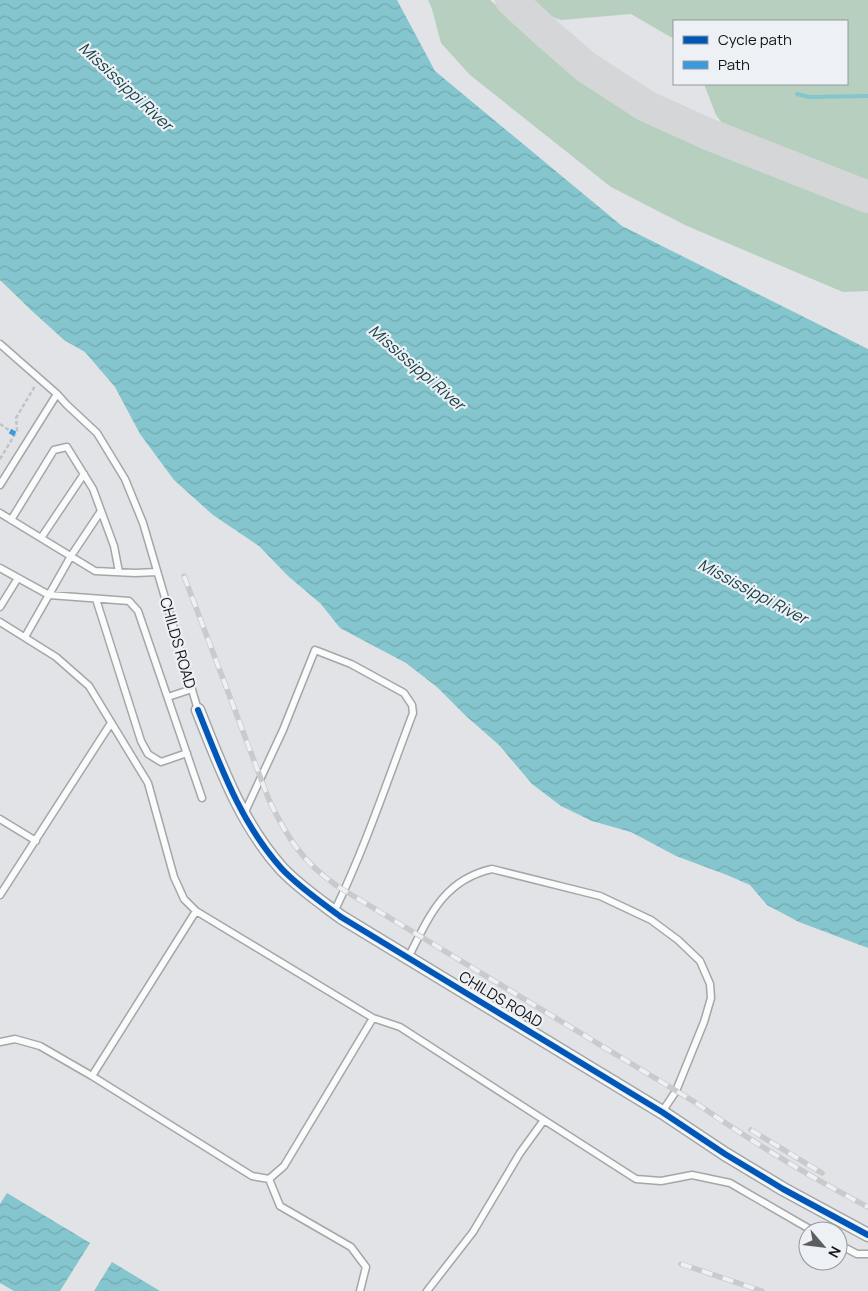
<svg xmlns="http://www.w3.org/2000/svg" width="868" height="1291" viewBox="0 0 868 1291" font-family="Manrope,sans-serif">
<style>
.green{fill:#b6cfbe}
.water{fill:url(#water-waves)}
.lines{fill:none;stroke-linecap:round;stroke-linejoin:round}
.stream{stroke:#85c6ce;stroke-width:4}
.taxiway{stroke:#d5d6d8;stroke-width:32}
.service-casing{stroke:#a5a6a8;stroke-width:9}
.minor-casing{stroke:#a5a6a8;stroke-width:15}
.path{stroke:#c1c2c2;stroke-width:2.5;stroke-dasharray:4 2.5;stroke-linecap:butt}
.service{stroke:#fafbfb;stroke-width:6}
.minor{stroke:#fafbfb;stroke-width:12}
.rail-casing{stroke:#c9cacb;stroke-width:5.5}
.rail{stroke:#edf0f4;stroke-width:4;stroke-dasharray:11;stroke-linecap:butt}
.quiet{stroke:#3b9adf;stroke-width:5;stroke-dasharray:10 5;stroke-linecap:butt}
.cycleway-casing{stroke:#edf0f4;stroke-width:9}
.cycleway{stroke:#0057b8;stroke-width:6}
.labels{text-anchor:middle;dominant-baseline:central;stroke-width:4.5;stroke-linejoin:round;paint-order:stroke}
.street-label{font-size:15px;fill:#141516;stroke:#edf0f4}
.water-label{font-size:16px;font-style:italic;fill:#184348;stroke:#edf0f4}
</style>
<defs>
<pattern id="water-waves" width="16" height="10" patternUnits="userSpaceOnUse" patternTransform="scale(1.25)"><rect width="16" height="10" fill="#85c6ce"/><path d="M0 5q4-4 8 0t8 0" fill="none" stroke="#72a9b0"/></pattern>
</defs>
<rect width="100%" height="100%" fill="#e1e3e6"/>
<!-- green -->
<path class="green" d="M 428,0 L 490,0 L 552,56 L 584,83 L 620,107 L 666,131 L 868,213 L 868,291 L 843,292 L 687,226 L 611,187 L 470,75 L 441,43 L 432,9 Z
M 532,0 L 868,0 L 868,182 L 723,124 L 716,115 L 704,84 L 847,84 L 847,21 L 674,21 L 674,39 L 631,14 L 561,20 C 549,17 541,8 532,0 Z"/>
<!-- water -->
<path class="water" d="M 0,0 L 397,0 L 435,71 L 622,226 L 868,349 L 868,948 L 799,922 L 767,905 L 750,885 L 727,875 L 676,856 L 631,832 L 592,821 L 561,806 L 532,784 L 499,745 L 466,716 L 437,687 L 406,663 L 340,628 L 321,604 L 288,576 L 259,546 L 213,515 L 174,480 L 140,434 L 115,387 L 85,352 L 64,340 L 32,311 L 0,280 Z
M 7,1193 L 90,1243 L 60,1291 L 14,1291 L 0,1283 L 0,1204 Z
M 112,1262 L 160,1291 L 94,1291 Z"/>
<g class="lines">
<!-- stream -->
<path class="stream" d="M 797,94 L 809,97 L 868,96"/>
<!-- taxiway -->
<path class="taxiway" d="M 511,0 L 549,35 L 586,67 L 646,106 L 708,134 L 868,197"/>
<defs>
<path id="service" d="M 0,344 L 57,394 L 67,405 L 97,433 L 125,479 L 143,523 L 198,710
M 0,485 L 57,394
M 0,513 L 95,571 L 135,573 L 157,572
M 11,520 L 54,450 L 67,447 L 93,489 L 114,546 L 119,572
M 41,538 L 84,474
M 0,568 L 49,595 L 129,601 L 138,611 L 202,798
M 96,599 L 141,741 L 148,754 L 161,762 L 187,753
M 0,607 L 18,578
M 0,622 L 56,657 L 89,686 L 148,783 L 174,877 L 184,899 L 196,911
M 25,637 L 71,556 L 101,511
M 168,697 L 192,689
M 244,814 L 283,730 L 315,650 L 351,664 L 404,693 L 412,705 L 413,713 C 388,779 365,848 334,912
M 0,819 L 36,841
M 0,895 L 111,723
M 408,958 C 429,917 443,880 492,869 L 600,896 L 651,920 L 678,940 L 700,961 L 710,984 L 711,998 L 704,1022 L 676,1091 L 662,1112
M 0,1042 L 15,1039 L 40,1046 L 92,1076 L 252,1176 L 269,1179
M 92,1076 L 196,911 L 373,1018 L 400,1027 L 544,1120
M 838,1244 L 857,1254 L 868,1254
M 360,1291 L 366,1267 L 351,1247 L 280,1206 L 269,1179 L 284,1166 L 373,1018
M 427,1291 L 473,1232 L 520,1153 L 544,1120 L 636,1179 L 661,1181 L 692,1175 L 730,1183 L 813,1231"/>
<path id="minor" d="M 198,710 C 220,765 241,824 282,869 C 299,887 321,902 341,917 L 662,1112 L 725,1154 L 783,1189 L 868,1235"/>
</defs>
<!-- service casing -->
<use href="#service" class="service-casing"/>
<!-- minor casing -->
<use href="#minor" class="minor-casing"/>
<!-- path -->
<path class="path" d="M 0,424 L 10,431
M 0,459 L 17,431 L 16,418 L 35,386"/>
<!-- service -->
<use href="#service" class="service"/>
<!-- minor -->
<use href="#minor" class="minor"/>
<defs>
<path id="rail" d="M 184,576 L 269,800 C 288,839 302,861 337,886 L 693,1101 C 749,1140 808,1176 868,1207
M 751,1130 L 822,1173
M 681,1264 L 762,1291"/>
</defs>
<!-- rail casing -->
<use href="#rail" class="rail-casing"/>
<!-- rail -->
<use href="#rail" class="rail"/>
<!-- quiet -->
<path class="quiet" d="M 10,431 L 15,434"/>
<defs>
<path id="cycleway" d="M 198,710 C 220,765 241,824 282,869 C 299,887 321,902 341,917 L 662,1112 L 725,1154 L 783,1189 L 868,1235"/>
</defs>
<!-- cycleway casing -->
<use href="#cycleway" class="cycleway-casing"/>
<!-- cycleway -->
<use href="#cycleway" class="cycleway"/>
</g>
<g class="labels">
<!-- street labels -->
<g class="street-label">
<text transform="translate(178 643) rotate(74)">CHILDS ROAD</text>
<text transform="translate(501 999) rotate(31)">CHILDS ROAD</text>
</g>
<!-- water labels -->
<g class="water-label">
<text transform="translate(126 86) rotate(43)">Mississippi River</text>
<text transform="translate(417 367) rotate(41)">Mississippi River</text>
<text transform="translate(753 591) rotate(28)">Mississippi River</text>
</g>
</g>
<!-- legend -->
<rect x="673" y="20" width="175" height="65" fill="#edf0f4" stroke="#96989b"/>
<rect x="683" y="36" width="25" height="8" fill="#0057b8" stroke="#96989b"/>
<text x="718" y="45" font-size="15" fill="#141516">Cycle path</text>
<rect x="683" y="61" width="25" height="8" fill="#3b9adf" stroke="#96989b"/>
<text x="718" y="70" font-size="15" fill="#141516">Path</text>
<!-- north arrow -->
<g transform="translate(823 1246) rotate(118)"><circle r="24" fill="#edf0f4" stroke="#96989b"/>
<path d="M0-4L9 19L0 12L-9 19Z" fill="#5c5d5f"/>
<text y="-8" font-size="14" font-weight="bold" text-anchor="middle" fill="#141516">N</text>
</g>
</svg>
